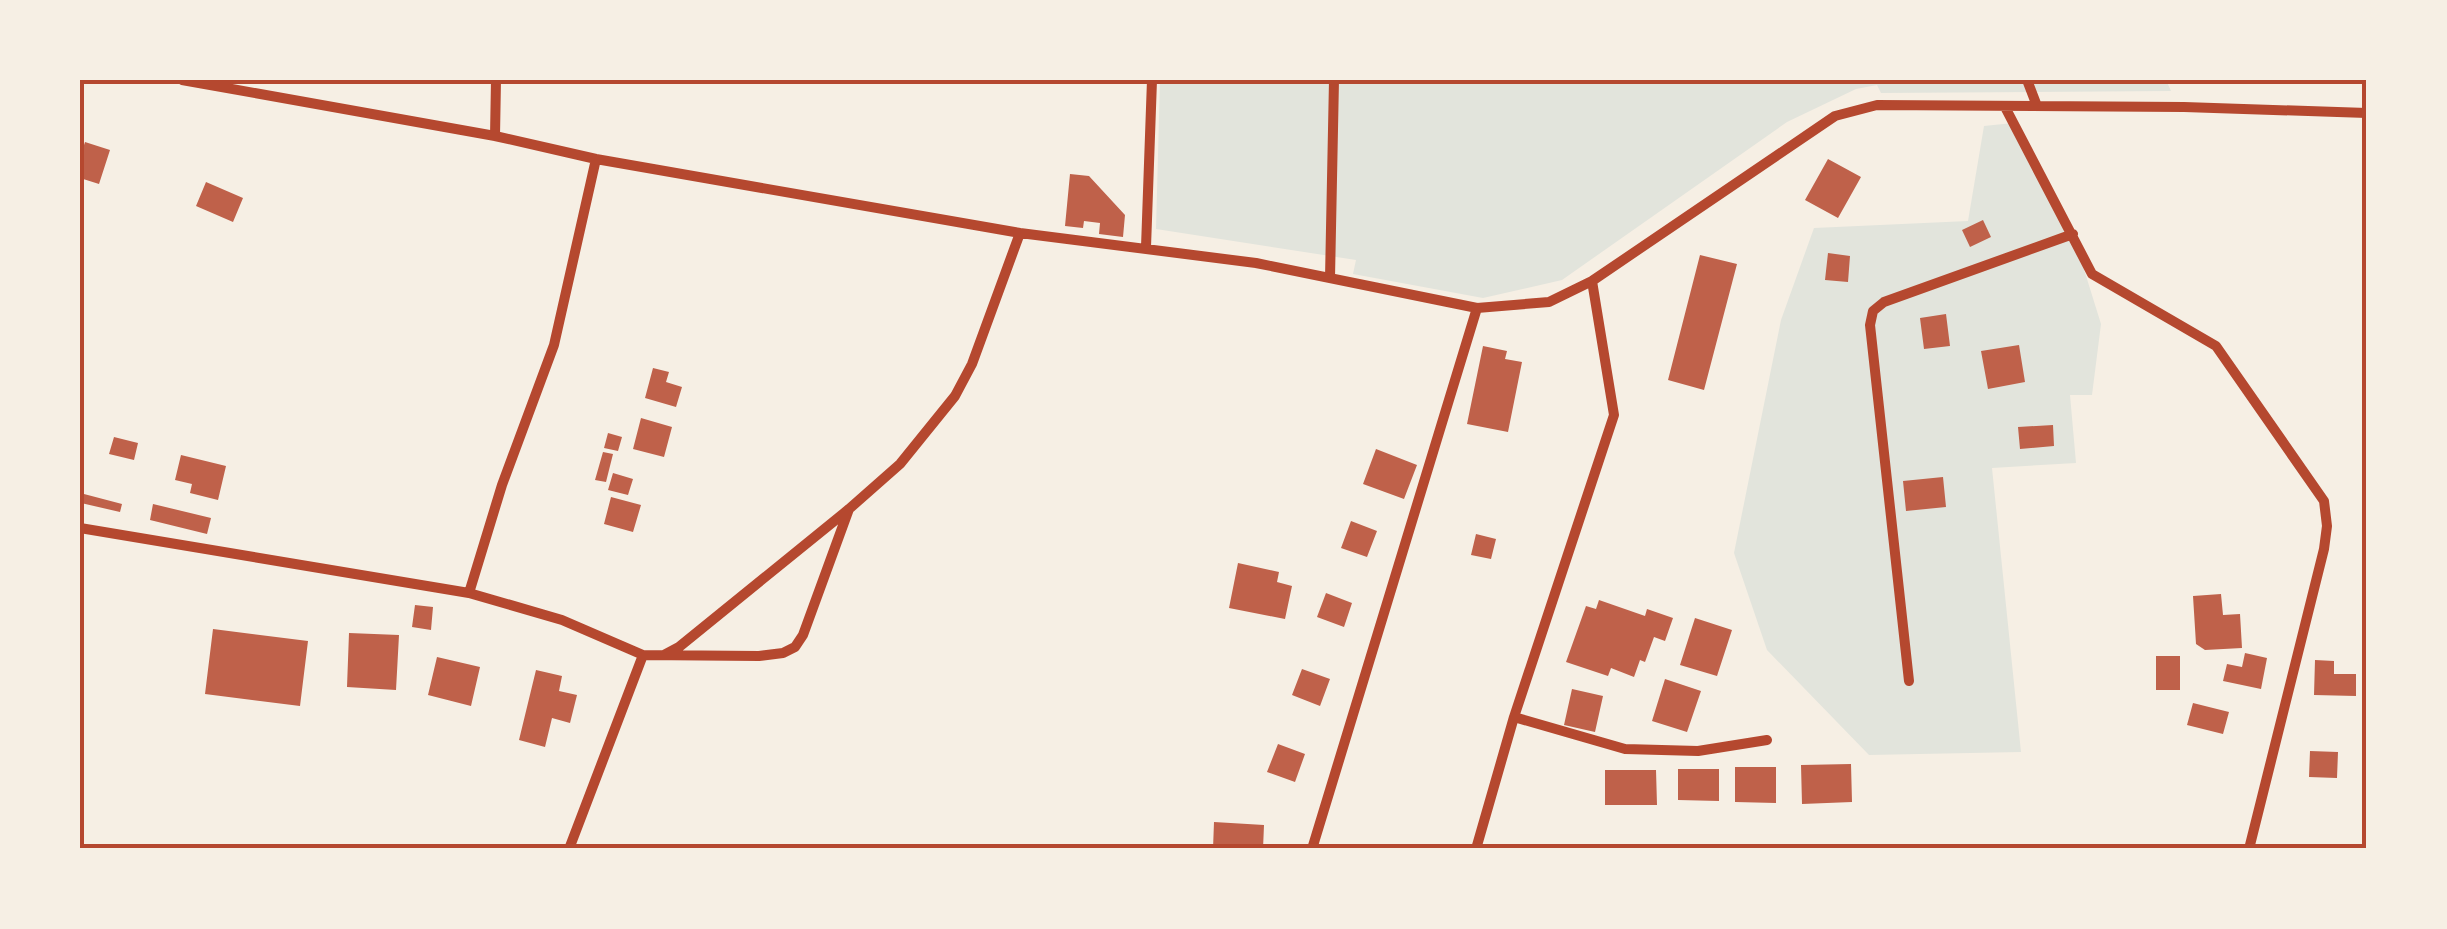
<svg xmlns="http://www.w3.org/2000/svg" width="2447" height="929" viewBox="0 0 2447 929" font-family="Rubik,sans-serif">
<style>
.green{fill:#e2e4dc}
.building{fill:#bf614a}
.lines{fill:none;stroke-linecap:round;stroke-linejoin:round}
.minor{stroke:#b5482f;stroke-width:10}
.neatline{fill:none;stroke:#b5482f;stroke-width:4}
</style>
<rect width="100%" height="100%" fill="#f6efe4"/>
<!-- green -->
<path class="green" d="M 1160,80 L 2166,80 L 2171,91 L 1881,93 L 1877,85 L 1856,89 L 1787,122 L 1562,280 L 1483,298 L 1353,274 L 1356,260 L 1156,229 Z
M 2013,123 L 2073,234 L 2101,324 L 2092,395 L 2070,395 L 2076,463 L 1992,468 L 2021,752 L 1869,755 L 1767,650 L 1734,553 L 1781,320 L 1814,228 L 1968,221 L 1984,126 Z"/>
<!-- building -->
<path class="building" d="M 85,142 L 110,150 L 99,184 L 80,178 L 80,157 Z
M 1828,159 L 1861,177 L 1838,218 L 1805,200 Z
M 1070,174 L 1089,176 L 1125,215 L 1123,237 L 1099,234 L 1100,223 L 1084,221 L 1083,228 L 1065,226 Z
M 206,182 L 243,198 L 233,222 L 196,206 Z
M 1983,220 L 1991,237 L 1970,247 L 1962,230 Z
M 1828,253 L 1850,256 L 1848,282 L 1825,280 Z
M 1700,255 L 1737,264 L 1704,390 L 1668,380 Z
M 1946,314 L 1950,346 L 1924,349 L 1920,318 Z
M 2019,345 L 2025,382 L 1988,389 L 1981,351 Z
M 1483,346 L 1507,351 L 1505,359 L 1522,362 L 1508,432 L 1467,424 Z
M 653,368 L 669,372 L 666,382 L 682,387 L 676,407 L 645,398 Z
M 641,418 L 672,427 L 664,457 L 633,449 Z
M 2053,425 L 2054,446 L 2020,449 L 2018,427 Z
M 608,433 L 622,437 L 618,451 L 604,448 Z
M 114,437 L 138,443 L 134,460 L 109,454 Z
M 1376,449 L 1417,465 L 1404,499 L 1363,484 Z
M 603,452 L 613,454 L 606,482 L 595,480 Z
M 181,455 L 226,466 L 218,500 L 190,493 L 192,484 L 175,480 Z
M 613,473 L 633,479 L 628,495 L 608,490 Z
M 1943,477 L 1946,507 L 1906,511 L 1903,481 Z
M 84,494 L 122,504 L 120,512 L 81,503 Z
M 611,497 L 641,505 L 633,532 L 604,524 Z
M 153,504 L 211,518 L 207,534 L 150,520 Z
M 1351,521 L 1377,531 L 1367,557 L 1341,548 Z
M 1476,534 L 1496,539 L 1491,559 L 1471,555 Z
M 1238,563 L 1279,572 L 1277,582 L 1292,586 L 1285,619 L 1229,608 Z
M 1326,593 L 1352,603 L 1344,627 L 1317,617 Z
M 2221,594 L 2223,615 L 2240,614 L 2242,648 L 2205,650 L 2196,644 L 2193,596 Z
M 1599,600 L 1645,616 L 1647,609 L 1673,618 L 1665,641 L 1654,637 L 1645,662 L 1640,660 L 1634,677 L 1611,668 L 1608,676 L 1566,662 L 1586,606 L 1596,609 Z
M 415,605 L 433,607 L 431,630 L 412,627 Z
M 1695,618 L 1732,630 L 1717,676 L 1680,665 Z
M 213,629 L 308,641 L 300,706 L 205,694 Z
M 349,633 L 399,635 L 396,690 L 347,687 Z
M 2245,653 L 2267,658 L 2261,689 L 2223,681 L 2227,664 L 2242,667 Z
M 2156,656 L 2180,656 L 2180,690 L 2156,690 Z
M 437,657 L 480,667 L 471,706 L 428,695 Z
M 2315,660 L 2334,661 L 2334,674 L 2356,674 L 2356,696 L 2314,695 Z
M 1302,669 L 1330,679 L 1320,706 L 1292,695 Z
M 536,670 L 562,676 L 559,691 L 577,695 L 570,723 L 552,718 L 545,747 L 519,740 Z
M 1665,679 L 1701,691 L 1687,732 L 1652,721 Z
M 1572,689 L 1603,696 L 1595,732 L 1564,725 Z
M 2193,703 L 2229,712 L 2223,734 L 2187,725 Z
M 1278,744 L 1305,754 L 1295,782 L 1267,772 Z
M 2310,751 L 2338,752 L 2337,778 L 2309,777 Z
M 1851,764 L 1852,802 L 1802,804 L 1801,765 Z
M 1735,767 L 1776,767 L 1776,803 L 1735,802 Z
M 1678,769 L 1719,769 L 1719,801 L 1678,800 Z
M 1605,770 L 1656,770 L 1657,805 L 1605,805 Z
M 1214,822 L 1264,825 L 1263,849 L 1213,849 Z"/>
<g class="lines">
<!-- minor -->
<path class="minor" d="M 182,80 L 495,136 L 596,159 L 1020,233 L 1256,263 L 1477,308 L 1549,302 L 1592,281 L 1835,116 L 1877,105 L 2184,107 L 2367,113
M 2027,80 L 2037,106
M 2005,107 L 2092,274 L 2216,346 L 2324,501 L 2327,526 L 2324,549 L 2249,849
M 495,136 L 496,80
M 1146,247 L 1152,80
M 1330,278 L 1334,80
M 1592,281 L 1614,415 L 1514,717 L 1625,749 L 1698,751 L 1767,740
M 80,528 L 469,593 L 562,620 L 643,655 L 759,656 L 783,653 L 795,647 L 803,635 L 849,509
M 469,593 L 502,485 L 554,345 L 596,159
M 664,655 L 679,647 L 849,509 L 900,464 L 955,396 L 972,364 L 1020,233
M 1909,681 L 1870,325 L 1873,311 L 1884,302 L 2073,234
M 569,849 L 643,655
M 1312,849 L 1477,308
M 1476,849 L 1514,717"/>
</g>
<!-- border -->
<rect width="2447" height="929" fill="none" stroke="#f6efe4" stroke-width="165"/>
<rect x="82" y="82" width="2282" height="764" class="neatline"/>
</svg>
